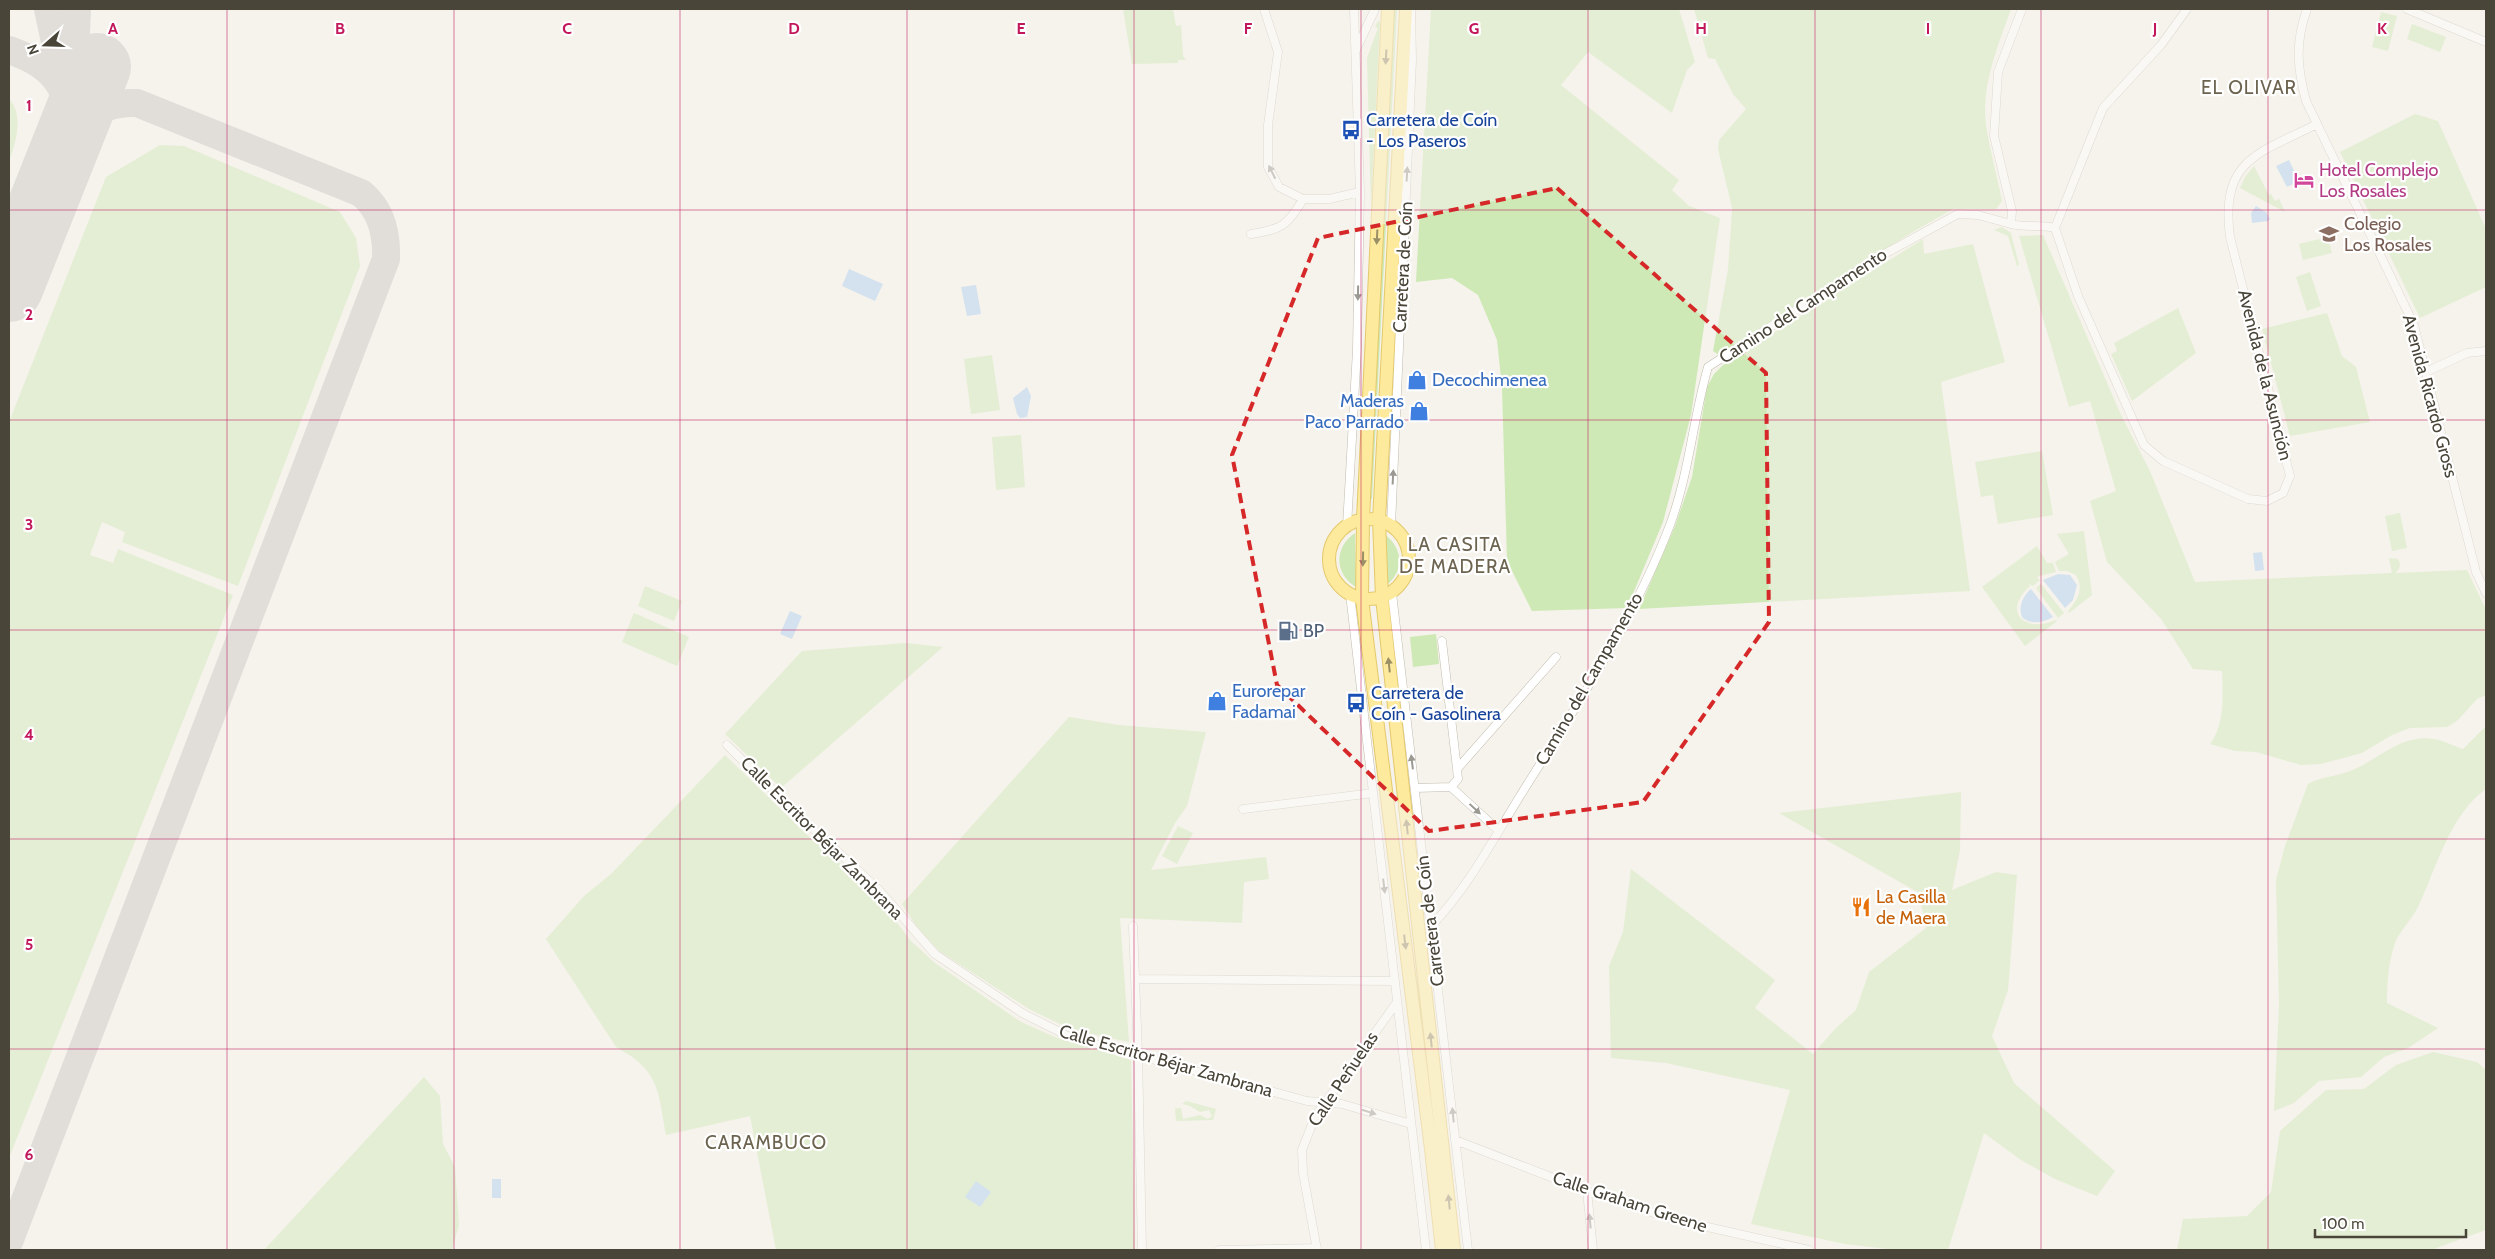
<svg xmlns="http://www.w3.org/2000/svg" width="2495" height="1259" viewBox="0 0 2495 1259" font-family="Cabin,sans-serif">
<style>
.green{fill:#cee9b5}
.water{fill:#aacef1}
.lines{fill:none;stroke-linecap:round;stroke-linejoin:round}
.taxiway{stroke:#c8c6c3;stroke-width:28}
.runway{stroke:#c8c6c3;stroke-width:68}
.street-casing{stroke:#c1bcae;stroke-width:9}
.primary-casing{stroke:#e4c96c;stroke-width:14}
.street{stroke:#fff;stroke-width:8}
.primary{stroke:#fdea9d;stroke-width:12}
.oneway{fill:#9b8f66}
.oneway2{fill:#9b9992}
.marked{fill:none;stroke:#d62828;stroke-width:4;stroke-dasharray:10 6;stroke-linejoin:round}
.grid{fill:none;stroke:#c2185b;stroke-width:1;stroke-opacity:0.55}
.labels{text-anchor:middle;dominant-baseline:central;stroke-width:4.5;stroke-linejoin:round;paint-order:stroke}
.transit-label{font-size:18px;fill:#164399;stroke:#fff;text-anchor:start}
.hotel-label{font-size:18px;fill:#b23c85;stroke:#fff;text-anchor:start}
.education-label{font-size:18px;fill:#785e54;stroke:#fff;text-anchor:start}
.street-label{font-size:18px;fill:#4a4539;stroke:#fff}
.shop-label{font-size:18px;fill:#366cbe;stroke:#fff;text-anchor:start}
.service-label{font-size:18px;fill:#4e5e75;stroke:#fff;text-anchor:start}
.food-label{font-size:18px;fill:#c56008;stroke:#fff;text-anchor:start}
.neighbourhood-label{font-size:19px;letter-spacing:1px;fill:#6d6450;stroke:#fff}
.grid-label{font-size:16px;text-anchor:middle;font-weight:bold;fill:#c2185b;stroke:#fff;stroke-width:4.5;stroke-linejoin:round;paint-order:stroke}
</style>
<rect width="100%" height="100%" fill="#f6f3ec"/>
<!-- green -->
<path class="green" d="M 1123,9 L 1173,9 L 1176,26 L 1181,25 L 1183,56 L 1186,60 L 1178,60 L 1178,63 L 1132,64 Z
M 1394,9 L 1397,9 L 1372,499 L 1370,499 Z
M 1431,9 L 1679,9 L 1695,62 L 1687,70 L 1672,113 L 1588,52 L 1561,85 L 1679,180 L 1672,190 L 1689,206 L 1720,218 L 1691,415 L 1663,522 L 1627,608 L 1532,611 L 1507,561 L 1502,388 L 1497,340 L 1478,295 L 1452,278 L 1416,282 Z
M 1694,9 L 2011,9 C 1998,46 1981,85 1986,125 C 1990,151 1997,176 2002,201 L 1996,209 L 1953,209 L 1911,233 L 1719,355 L 1713,351 L 1728,269 L 1731,226 L 1732,208 L 1718,149 L 1719,140 L 1746,109 L 1733,94 L 1715,59 L 1708,58 Z
M 2381,12 L 2397,16 L 2388,51 L 2372,47 Z
M 1378,21 L 1380,22 L 1371,208 L 1367,58 L 1378,28 L 1375,27 Z
M 2412,24 L 2446,37 L 2440,52 L 2407,39 Z
M 9,99 C 24,114 16,143 9,161 Z
M 2415,114 L 2438,121 L 2486,229 L 2486,287 L 2420,318 L 2340,152 Z
M 160,145 L 184,146 L 340,212 L 356,238 L 360,266 L 238,586 L 122,542 L 125,532 L 102,522 L 90,555 L 113,563 L 118,549 L 233,595 L 9,1158 L 9,422 L 106,177 Z
M 2254,166 L 2269,195 L 2271,194 L 2275,201 L 2279,199 L 2285,212 L 2240,188 L 2245,177 Z
M 2002,227 L 2011,233 L 2019,265 L 2017,266 L 2008,236 L 1994,230 Z
M 2043,235 L 2121,415 L 2150,471 L 2195,582 L 2392,573 L 2389,558 L 2398,559 C 2402,565 2399,570 2395,573 L 2467,570 L 2486,610 L 2486,695 L 2477,699 L 2458,720 L 2447,727 L 2410,728 L 2392,735 L 2362,753 L 2321,764 L 2301,765 L 2256,752 L 2235,751 L 2210,744 C 2225,724 2223,695 2222,671 L 2193,669 L 2161,619 L 2107,562 L 2090,501 L 2116,491 L 2090,401 L 2069,407 L 2019,236 Z
M 2328,237 L 2332,253 L 2303,260 L 2299,244 Z
M 1923,239 L 1924,254 L 1973,244 L 2005,362 L 1941,382 L 1970,591 L 1639,609 L 1675,526 L 1692,477 L 1707,387 L 1714,374 L 1723,365 Z
M 2310,272 L 2321,306 L 2307,311 L 2296,277 Z
M 2178,308 L 2196,353 L 2132,401 L 2111,354 L 2117,351 L 2114,343 Z
M 2327,313 L 2342,356 L 2356,367 L 2370,422 L 2290,436 L 2262,329 Z
M 992,355 L 1000,410 L 971,414 L 964,359 Z
M 1021,435 L 1025,487 L 996,490 L 992,437 Z
M 2042,451 L 2053,515 L 1998,524 L 1993,495 L 1981,497 L 1975,462 Z
M 2400,513 L 2407,548 L 2392,551 L 2385,516 Z
M 2084,531 L 2092,595 L 2069,613 L 2068,611 C 2078,600 2084,588 2076,575 L 2067,571 L 2059,571 L 2055,562 L 2069,554 L 2057,534 Z
M 1355,533 L 1356,587 C 1334,574 1334,547 1355,533 Z
M 1384,534 C 1404,548 1405,573 1384,587 Z
M 2037,546 L 2047,563 L 2053,563 L 2056,572 L 2039,576 L 2037,578 L 2040,580 L 2033,586 L 2029,584 L 2030,586 C 2002,611 2023,634 2056,620 L 2057,621 L 2025,646 L 1982,587 Z
M 2041,584 L 2064,613 L 2058,618 L 2036,588 Z
M 645,586 L 682,601 L 674,621 L 638,606 Z
M 634,613 L 689,637 L 677,666 L 622,642 Z
M 1436,634 L 1439,664 L 1413,667 L 1410,637 Z
M 906,643 L 943,647 L 781,788 L 725,734 L 802,651 Z
M 1069,717 L 1119,725 L 1206,732 L 1187,806 L 1175,823 L 1151,870 L 1266,857 L 1269,879 L 1244,882 L 1242,923 L 1120,918 L 1129,1042 L 1072,1030 L 1029,1009 L 939,951 L 917,927 L 902,904 Z
M 2486,726 L 2486,789 C 2450,814 2436,869 2418,907 C 2411,921 2398,932 2394,946 C 2388,966 2387,983 2387,1003 L 2438,1028 L 2408,1048 L 2384,1057 L 2361,1077 L 2319,1081 L 2294,1103 L 2274,1111 L 2279,1005 L 2276,880 L 2285,846 L 2308,784 C 2323,776 2340,776 2355,769 C 2381,757 2403,734 2433,739 C 2443,740 2453,746 2463,749 Z
M 725,755 L 804,832 L 862,883 L 884,906 L 911,941 L 935,963 L 1021,1022 L 1055,1037 L 1131,1060 L 1135,1250 L 776,1250 L 750,1116 L 666,1135 C 658,1090 660,1071 616,1047 L 546,939 L 584,896 L 611,874 Z
M 1961,792 L 1960,850 L 1952,890 L 1996,872 L 2017,875 L 2008,990 L 1992,1036 L 2014,1083 L 2115,1171 L 2097,1196 L 2055,1179 L 2021,1160 L 1984,1133 L 1948,1250 L 1896,1250 L 1845,1244 L 1751,1224 L 1790,1090 L 1666,1063 L 1611,1058 L 1609,966 L 1623,932 L 1631,869 L 1775,980 L 1755,1008 L 1813,1054 L 1836,1028 L 1856,1010 L 1869,972 L 1926,928 L 1919,893 L 1779,813 Z
M 1178,826 L 1193,833 L 1177,864 L 1162,856 Z
M 2433,1052 L 2477,1062 L 2486,1070 L 2486,1230 L 2431,1250 L 2177,1250 L 2183,1219 L 2247,1216 L 2271,1192 L 2280,1131 L 2326,1090 L 2364,1089 L 2396,1065 Z
M 424,1077 L 440,1096 L 443,1144 L 455,1167 L 459,1225 L 452,1250 L 264,1250 Z
M 1186,1101 L 1216,1109 L 1213,1120 L 1176,1121 L 1175,1109 L 1178,1108 L 1181,1108 L 1183,1119 L 1200,1115 L 1208,1119 L 1212,1116 L 1209,1110 L 1200,1112 L 1190,1106 L 1182,1104 Z"/>
<!-- water -->
<path class="water" d="M 2289,160 L 2299,181 L 2287,187 L 2276,166 Z
M 2256,206 L 2266,212 L 2270,219 L 2268,221 L 2252,223 L 2251,213 Z
M 849,269 L 883,284 L 875,301 L 842,286 Z
M 976,285 L 981,314 L 967,316 L 961,287 Z
M 1027,387 L 1031,396 L 1027,417 L 1020,418 L 1017,414 L 1013,398 Z
M 2262,552 L 2264,570 L 2255,571 L 2253,553 Z
M 2058,574 L 2070,575 L 2077,585 L 2073,600 L 2065,608 L 2043,580 Z
M 2031,589 L 2053,617 C 2043,623 2030,625 2022,617 C 2018,606 2023,596 2031,589 Z
M 790,611 L 802,616 L 792,639 L 780,634 Z
M 492,1179 L 501,1179 L 501,1198 L 492,1198 Z
M 976,1181 L 991,1192 L 980,1207 L 965,1197 Z"/>
<g class="lines">
<!-- taxiway -->
<path class="taxiway" d="M 48,9 L 68,103 L 71,130
M 9,50 C 32,58 52,68 63,91
M 74,81 L 77,9
M 9,1242 L 386,259 C 387,234 382,210 361,193 L 137,103 C 105,102 96,113 71,130"/>
<!-- runway -->
<path class="runway" d="M 9,288 L 97,67"/>
<defs>
<path id="street" d="M 1264,9 L 1278,52 L 1268,125 L 1268,167 L 1279,187 L 1303,199 L 1329,199 L 1360,192
M 2022,9 L 1998,72 L 1994,136 L 2012,211 L 2011,224 C 2026,228 2040,224 2055,228
M 2307,9 C 2295,43 2297,67 2306,101 L 2414,325 L 2476,572 L 2486,593
M 2407,9 L 2486,42
M 1356,50 L 1375,9
M 2055,228 L 2078,296 L 2144,445 L 2163,461 L 2248,499 L 2267,501 L 2283,493 L 2290,476 L 2230,237 C 2220,159 2258,154 2317,124
M 2055,228 L 2103,108 L 2161,45 L 2187,9
M 1251,234 C 1281,229 1287,227 1303,199
M 2426,372 L 2467,353 L 2486,351
M 1391,525 L 1412,60 L 1411,10
M 1347,526 L 1357,350 L 1360,192 L 1354,9
M 1392,593 L 1468,1250
M 1350,594 L 1426,1250
M 1442,641 L 1457,769 L 1458,779 L 1451,787
M 727,745 L 795,812 L 878,889 L 935,954 L 1022,1013 L 1070,1037 L 1307,1101 L 1342,1104 L 1411,1124
M 1457,769 L 1556,657
M 1415,788 L 1451,787 L 1499,831
M 1243,809 L 1373,793
M 1133,926 L 1138,1054 L 1142,1250
M 1431,926 C 1467,889 1493,840 1520,796 C 1575,708 1633,622 1670,525 C 1689,474 1693,419 1708,367 L 1877,258 L 1958,214 L 1978,215 L 2011,224
M 1135,979 L 1395,981
M 1455,1140 L 1587,1191 L 1672,1219 L 1809,1250
M 1587,1191 L 1593,1250
M 1219,1250 L 1317,1248
M 1317,1250 L 1303,1173 L 1302,1150 L 1315,1117 L 1397,1002"/>
<path id="primary" d="M 1388,9 L 1363,519 L 1362,599 L 1431,1149 L 1442,1250
M 1406,9 L 1379,520 L 1382,598 L 1454,1250
M1329 559a40 40 0 1 1 80 0a40 40 0 1 1-80 0Z"/>
</defs>
<!-- street casing -->
<use href="#street" class="street-casing"/>
<!-- primary casing -->
<use href="#primary" class="primary-casing"/>
<!-- street -->
<use href="#street" class="street"/>
<!-- primary -->
<use href="#primary" class="primary"/>
</g>
<!-- one-way arrows -->
<defs><path id="oneway-solid" d="M-6-.8H1V-3.2L6.5 0L1 3.2V.8H-6Z" transform="scale(1.25)"/></defs>
<g class="oneway">
<use href="#oneway-solid" transform="translate(1386 57) rotate(93)"/>
<use href="#oneway-solid" transform="translate(1377 237) rotate(93)"/>
<use href="#oneway-solid" transform="translate(1363 559) rotate(91)"/>
<use href="#oneway-solid" transform="translate(1389 665) rotate(-96)"/>
<use href="#oneway-solid" transform="translate(1407 827) rotate(-96)"/>
<use href="#oneway-solid" transform="translate(1405 942) rotate(83)"/>
<use href="#oneway-solid" transform="translate(1431 1040) rotate(-96)"/>
<use href="#oneway-solid" transform="translate(1449 1202) rotate(-96)"/>
</g>
<g class="oneway2">
<use href="#oneway-solid" transform="translate(1272 172) rotate(-116)"/>
<use href="#oneway-solid" transform="translate(1407 174) rotate(-87)"/>
<use href="#oneway-solid" transform="translate(1358 293) rotate(91)"/>
<use href="#oneway-solid" transform="translate(1393 477) rotate(-87)"/>
<use href="#oneway-solid" transform="translate(1412 762) rotate(-97)"/>
<use href="#oneway-solid" transform="translate(1475 809) rotate(43)"/>
<use href="#oneway-solid" transform="translate(1384 886) rotate(83)"/>
<use href="#oneway-solid" transform="translate(1369 1112) rotate(17)"/>
<use href="#oneway-solid" transform="translate(1453 1115) rotate(-96)"/>
<use href="#oneway-solid" transform="translate(1590 1221) rotate(-95)"/>
</g>
<!-- marked area -->
<path d="M0 0H2495V1259H0ZM 1557,188 L 1766,373 L 1769,622 L 1643,802 L 1429,831 L 1277,685 L 1232,455 L 1318,238 Z" fill="#f6f3ec" fill-opacity=".55" fill-rule="evenodd"/>
<path class="marked" d="M 1557,188 L 1766,373 L 1769,622 L 1643,802 L 1429,831 L 1277,685 L 1232,455 L 1318,238 Z"/>
<!-- grid -->
<path class="grid" d="M 227,9 L 227,1250M 454,9 L 454,1250M 680,9 L 680,1250M 907,9 L 907,1250M 1134,9 L 1134,1250M 1361,9 L 1361,1250M 1588,9 L 1588,1250M 1815,9 L 1815,1250M 2041,9 L 2041,1250M 2268,9 L 2268,1250M 9,210 L 2486,210M 9,420 L 2486,420M 9,630 L 2486,630M 9,839 L 2486,839M 9,1049 L 2486,1049"/>
<!-- icons -->
<defs>
<symbol id="bus-bare" viewBox="-9 -9 18 18"><path d="M-5-6H5V4H4V6H2V4H-2V6H-4V4H-5ZM-3.5-4V0h7V-4ZM-3.5 1.2v1.5H-2V1.2ZM2 1.2v1.5H3.5V1.2Z" fill="#1a4fb4" stroke="#fff" stroke-width="2.5" paint-order="stroke"/></symbol>
<symbol id="hotel-bare" viewBox="-9 -9 18 18"><path d="M-6-4.5h1.5V1H6V5H4.5V3h-9V5H-6ZM-4 0a1.8 1.8 0 1 1 3.6 0ZM.5 0V-2.5h3Q6-2.5 6 0Z" fill="#d1479c" stroke="#fff" stroke-width="2.5" paint-order="stroke"/></symbol>
<symbol id="school-bare" viewBox="-9 -9 18 18"><path d="M0-5L7-2L0 1L-7-2ZM-4 1L0 2.5L4 1V4Q0 6-4 4Z" fill="#8d6e63" stroke="#fff" stroke-width="2.5" paint-order="stroke"/></symbol>
<symbol id="shop-bare" viewBox="-9 -9 18 18"><path d="M-5-2.5h2.3a2.7 3.5 0 0 1 5.4 0H5L5.5 6h-11ZM-1.5-2.5h3a1.5 2.3 0 0 0-3 0Z" fill="#3f7fe0" stroke="#fff" stroke-width="2.5" paint-order="stroke"/></symbol>
<symbol id="fuel-bare" viewBox="-9 -9 18 18"><path d="M-5.5-6h7V0h2V4h1.3V-2.5L3-4.5l.8-.8L6-3V5H2.5V1h-1V6h-7ZM-4.2-4.7v3.2H.2V-4.7Z" fill="#5c6f8a" stroke="#fff" stroke-width="2.5" paint-order="stroke"/></symbol>
<symbol id="restaurant-bare" viewBox="-9 -9 18 18"><path d="M-5-6h1v4h1v-4h1v4h1v-4h1v5L-1.5 .5V6h-2V.5L-5-1ZM5-6V6H3V1.5H1.5Q1.5-4 5-6Z" fill="#e8710a" stroke="#fff" stroke-width="2.5" paint-order="stroke"/></symbol>
</defs>
<g fill-rule="evenodd">
<use href="#bus-bare" x="1337" y="116" width="28" height="28"/>
<use href="#hotel-bare" x="2290" y="166" width="28" height="28"/>
<use href="#school-bare" x="2315" y="220" width="28" height="28"/>
<use href="#shop-bare" x="1403" y="366" width="28" height="28"/>
<use href="#shop-bare" x="1405" y="397" width="28" height="28"/>
<use href="#fuel-bare" x="1274" y="617" width="28" height="28"/>
<use href="#shop-bare" x="1203" y="687" width="28" height="28"/>
<use href="#bus-bare" x="1342" y="689" width="28" height="28"/>
<use href="#restaurant-bare" x="1847" y="893" width="28" height="28"/>
</g>
<g class="labels">
<!-- transit labels -->
<g class="transit-label">
<text x="1366" y="120">Carretera de Coín<tspan x="1366" dy="21">- Los Paseros</tspan></text>
<text x="1371" y="693">Carretera de<tspan x="1371" dy="21">Coín - Gasolinera</tspan></text>
</g>
<!-- hotel labels -->
<g class="hotel-label">
<text x="2319" y="170">Hotel Complejo<tspan x="2319" dy="21">Los Rosales</tspan></text>
</g>
<!-- education labels -->
<g class="education-label">
<text x="2344" y="224">Colegio<tspan x="2344" dy="21">Los Rosales</tspan></text>
</g>
<!-- street labels -->
<g class="street-label">
<text transform="translate(1403 267) rotate(-87)">Carretera de Coín</text>
<text transform="translate(1803 306) rotate(-33)">Camino del Campamento</text>
<text transform="translate(2265 375) rotate(76)">Avenida de la Asunción</text>
<text transform="translate(2430 396) rotate(75)">Avenida Ricardo Gross</text>
<text transform="translate(1589 679) rotate(-60)">Camino del Campamento</text>
<text transform="translate(822 838) rotate(45)">Calle Escritor Béjar Zambrana</text>
<text transform="translate(1430 921) rotate(-97)">Carretera de Coín</text>
<text transform="translate(1166 1061) rotate(16)">Calle Escritor Béjar Zambrana</text>
<text transform="translate(1343 1079) rotate(-56)">Calle Peñuelas</text>
<text transform="translate(1630 1202) rotate(18)">Calle Graham Greene</text>
</g>
<!-- shop labels -->
<g class="shop-label">
<text x="1432" y="380">Decochimenea</text>
<text x="1404" y="401" text-anchor="end">Maderas<tspan x="1404" dy="21">Paco Parrado</tspan></text>
<text x="1232" y="691">Eurorepar<tspan x="1232" dy="21">Fadamai</tspan></text>
</g>
<!-- service labels -->
<g class="service-label">
<text x="1303" y="631">BP</text>
</g>
<!-- food labels -->
<g class="food-label">
<text x="1876" y="897">La Casilla<tspan x="1876" dy="21">de Maera</tspan></text>
</g>
<!-- neighbourhood labels -->
<g class="neighbourhood-label">
<text x="2249" y="87">EL OLIVAR</text>
<text x="1455" y="544">LA CASITA<tspan x="1455" dy="22">DE MADERA</tspan></text>
<text x="766" y="1142">CARAMBUCO</text>
</g>
</g>
<g class="grid-label">
<text x="113" y="34">A</text>
<text x="340" y="34">B</text>
<text x="567" y="34">C</text>
<text x="794" y="34">D</text>
<text x="1021" y="34">E</text>
<text x="1248" y="34">F</text>
<text x="1474" y="34">G</text>
<text x="1701" y="34">H</text>
<text x="1928" y="34">I</text>
<text x="2155" y="34">J</text>
<text x="2382" y="34">K</text>
<text x="29" y="111">1</text>
<text x="29" y="320">2</text>
<text x="29" y="530">3</text>
<text x="29" y="740">4</text>
<text x="29" y="950">5</text>
<text x="29" y="1160">6</text>
</g>
<!-- border -->
<rect width="2495" height="1259" fill="none" stroke="#4a4539" stroke-width="20"/>
<!-- north arrow -->
<g transform="translate(45 45) rotate(250)" stroke="#ffffff" stroke-width="4" paint-order="stroke">
<path d="M0-4L9 19L0 12L-9 19Z" fill="#4a4539"/>
<text y="-8" font-size="14" font-weight="bold" text-anchor="middle" fill="#4a4539">N</text>
</g>
<!-- scale -->
<path d="M2315 1229v8h151v-8" fill="none" stroke="#4a4539" stroke-width="2.5"/>
<text x="2322" y="1229" font-size="15" fill="#4a4539" stroke="#ffffff" stroke-width="4" paint-order="stroke">100 m</text>
</svg>
